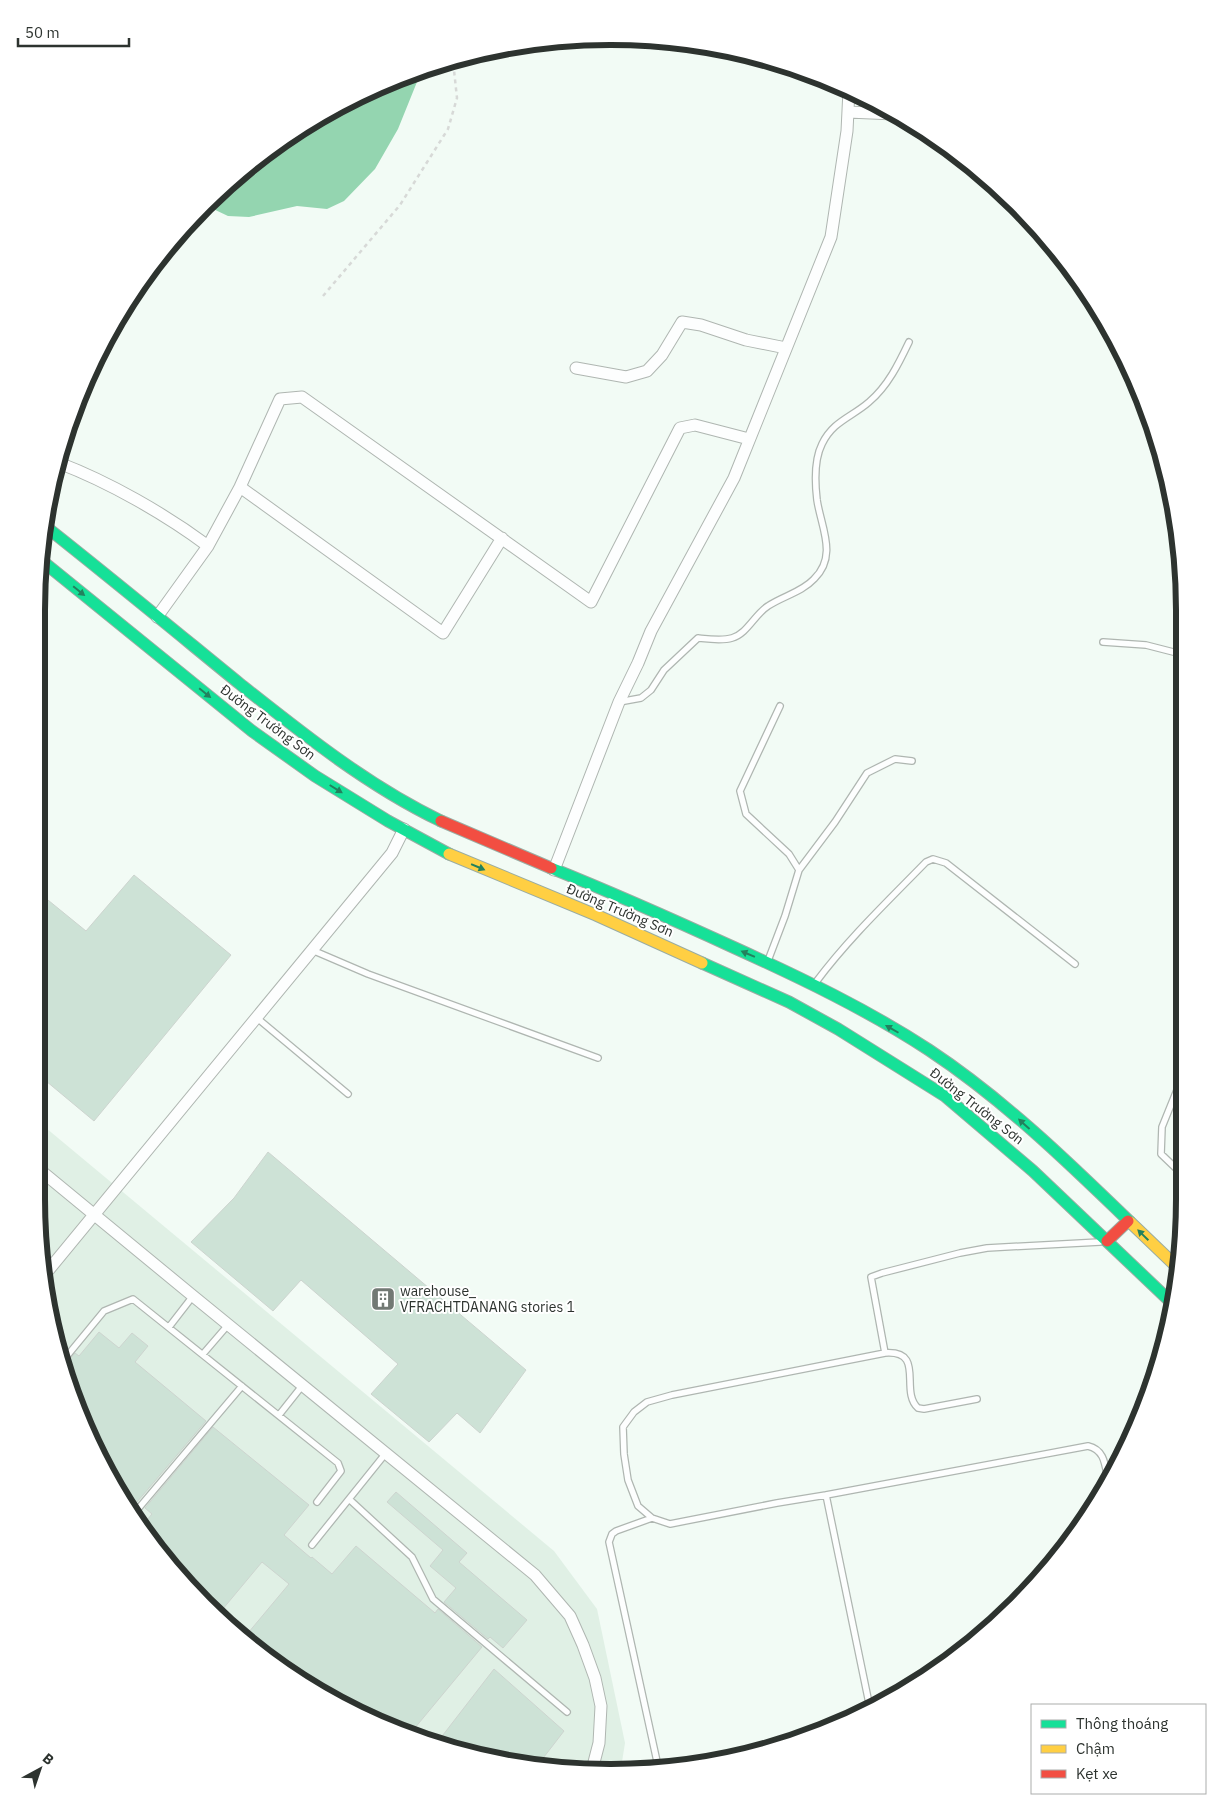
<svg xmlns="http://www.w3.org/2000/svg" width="1221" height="1809" viewBox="0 0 1221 1809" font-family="'IBM Plex Sans',sans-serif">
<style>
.built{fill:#e0f0e5}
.water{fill:#94d5b0}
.building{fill:#cde2d6;stroke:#cdd4cf}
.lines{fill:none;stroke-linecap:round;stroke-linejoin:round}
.lane-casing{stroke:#afb6b1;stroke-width:8}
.street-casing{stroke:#afb6b1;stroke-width:13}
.fast-casing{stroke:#9aaca2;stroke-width:13}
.slow-casing{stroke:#9aaca2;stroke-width:13}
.jam-casing{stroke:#9aaca2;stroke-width:13}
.path{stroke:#d7d9d7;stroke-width:2.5;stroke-dasharray:4 4;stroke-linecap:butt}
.lane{stroke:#fdfefe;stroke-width:5.5}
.street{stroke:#fdfefe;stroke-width:11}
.fast{stroke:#16e098;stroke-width:11}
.slow{stroke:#ffcf43;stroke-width:11}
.jam{stroke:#f24e42;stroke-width:11}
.oneway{fill:#23815e}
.labels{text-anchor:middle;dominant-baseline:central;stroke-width:4;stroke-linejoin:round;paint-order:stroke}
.street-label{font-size:14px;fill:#2d332f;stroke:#fff}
.poi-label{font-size:14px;fill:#2d332f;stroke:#fff;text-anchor:start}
.rim{fill:none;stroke:#2d332f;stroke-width:6}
</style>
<rect width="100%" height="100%" fill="#f2fbf5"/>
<!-- built -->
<path class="built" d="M 40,1123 L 554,1551 L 597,1609 L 625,1743 L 621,1768 L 573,1771 L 462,1753 L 391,1729 L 261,1654 L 204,1604 L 133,1518 L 67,1383 L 41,1274 Z"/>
<!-- water -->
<path class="water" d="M 414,73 L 419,77 L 398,129 L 375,169 L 344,201 L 327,209 L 297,206 L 249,217 L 228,216 L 209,207 L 202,207 L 291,133 L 390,80 Z"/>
<!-- building -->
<path class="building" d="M 134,875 L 231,955 L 94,1121 L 40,1076 L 38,902 L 43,896 L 86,931 Z
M 268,1152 L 526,1370 L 480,1433 L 457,1413 L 429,1442 L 371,1394 L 398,1364 L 301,1280 L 273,1311 L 191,1242 L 234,1198 Z
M 99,1332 L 119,1348 L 132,1333 L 148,1346 L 135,1362 L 206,1421 L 137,1502 L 128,1494 L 124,1499 L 67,1383 L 63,1367 L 75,1353 L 79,1356 Z
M 56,1337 L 68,1347 L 60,1356 Z
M 213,1427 L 309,1505 L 284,1535 L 311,1558 L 312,1557 L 332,1574 L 356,1546 L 435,1613 L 438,1609 L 482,1647 L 409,1735 L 391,1729 L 261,1654 L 243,1639 L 289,1584 L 262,1562 L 217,1616 L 204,1604 L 141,1527 L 152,1514 L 145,1508 Z
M 396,1492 L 467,1553 L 459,1562 L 527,1620 L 503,1648 L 490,1637 L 488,1639 L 444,1602 L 456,1588 L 430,1566 L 443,1550 L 387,1502 Z
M 494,1669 L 564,1731 L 537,1766 L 462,1753 L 436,1744 Z"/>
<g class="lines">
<defs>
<path id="lane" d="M 1103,642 L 1146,645 L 1185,655
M 619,702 L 641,698 L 651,690 L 664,670 L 698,638 C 708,639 722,641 732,638 C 747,634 755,614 768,606 C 783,596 802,592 814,579 C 838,556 821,527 817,500 C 815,483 814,460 822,444 C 833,421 852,417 869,402 C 888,386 899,363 909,342
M 799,870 L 835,822 L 867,773 L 895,759 L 912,761
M 312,950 L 368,974 L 598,1058
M 769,958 L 785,916 L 799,870 L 789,854 L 746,814 L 740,791 L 780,706
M 816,982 C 849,938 888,901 926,862 L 933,859 L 946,863 L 1075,964
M 257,1018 L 348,1094
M 1185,1079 L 1179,1085 L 1162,1127 L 1161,1154 L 1185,1177
M 169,1327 L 193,1296
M 885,1353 C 926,1350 899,1391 918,1408 L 924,1409 L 977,1399
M 203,1354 L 228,1325
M 62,1362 L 104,1311 L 133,1299 L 338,1463 L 341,1471 L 317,1502
M 279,1415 L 302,1386
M 826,1495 L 777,1503 L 670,1524 L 652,1518 L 638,1506 L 628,1480 L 624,1454 L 623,1427 L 634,1412 L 647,1402 L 672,1395 L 885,1353 L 871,1277 L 882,1273 L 960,1253 L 987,1248 L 1100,1242
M 349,1499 L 412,1557 L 433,1599 L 567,1712
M 132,1516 L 242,1386
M 652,1518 L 616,1531 L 612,1534 L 609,1542 L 658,1766
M 312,1545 L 386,1453
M 870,1708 L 826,1495 L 1088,1446 C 1105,1450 1105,1465 1108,1480"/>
<path id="street" d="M 848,112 L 894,114
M 576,368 L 626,377 L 647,371 L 662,355 L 682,322 L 701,325 L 746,340 L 786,348
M 59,463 C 109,482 165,514 208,546 L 240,487 L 280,399 L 302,397 L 591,602 L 680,428 L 695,425 L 749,439
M 240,487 L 443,633 L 502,538
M 157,617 L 208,546
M 554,870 L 619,702 L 638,663 L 651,631 L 734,478 L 831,237 L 847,131 L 849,90
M 40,1170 L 193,1296 L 535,1575 L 570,1616 L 583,1645 L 595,1678 L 601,1706 L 599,1743 L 592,1770
M 42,1278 L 392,853 L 404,829"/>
<path id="fast" d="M 45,526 C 111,578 175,631 240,684 C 303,734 368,786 441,821
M 41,560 L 252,731 L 315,776 L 388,821 L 449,854
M 551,868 C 613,893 674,920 735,948 C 801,978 868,1010 929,1050 C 1003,1099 1067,1161 1130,1222
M 702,963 L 789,1002 L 838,1029 L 945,1096 L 1033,1171 L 1174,1305"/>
<path id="slow" d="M 449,854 L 596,915 L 702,963
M 1130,1222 L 1178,1268"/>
<path id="jam" d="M 441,821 L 551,868
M 1107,1241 L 1128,1221"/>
</defs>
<!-- lane casing -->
<use href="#lane" class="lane-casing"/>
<!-- street casing -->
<use href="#street" class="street-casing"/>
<!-- fast casing -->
<use href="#fast" class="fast-casing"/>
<!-- slow casing -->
<use href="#slow" class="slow-casing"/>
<!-- jam casing -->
<use href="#jam" class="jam-casing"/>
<!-- path -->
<path class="path" d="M 323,296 L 400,205 L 448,129 L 457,98 L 453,61"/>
<!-- lane -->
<use href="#lane" class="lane"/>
<!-- street -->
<use href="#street" class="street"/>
<!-- fast -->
<use href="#fast" class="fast"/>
<!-- slow -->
<use href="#slow" class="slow"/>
<!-- jam -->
<use href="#jam" class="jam"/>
</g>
<!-- one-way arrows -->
<defs><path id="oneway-solid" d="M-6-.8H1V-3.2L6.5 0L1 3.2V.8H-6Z" transform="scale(1.25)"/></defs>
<g class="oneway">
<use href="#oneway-solid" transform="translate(79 591) rotate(39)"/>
<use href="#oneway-solid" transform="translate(205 693) rotate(39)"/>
<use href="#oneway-solid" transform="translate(336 789) rotate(32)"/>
<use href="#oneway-solid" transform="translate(478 867) rotate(23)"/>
<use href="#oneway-solid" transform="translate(748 954) rotate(-157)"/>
<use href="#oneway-solid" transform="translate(892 1029) rotate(-150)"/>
<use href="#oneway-solid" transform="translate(1024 1124) rotate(-138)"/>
<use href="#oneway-solid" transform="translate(1143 1235) rotate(-136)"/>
</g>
<!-- icons -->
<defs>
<symbol id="building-square" viewBox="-11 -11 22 22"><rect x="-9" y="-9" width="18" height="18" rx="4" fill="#727974" stroke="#fff"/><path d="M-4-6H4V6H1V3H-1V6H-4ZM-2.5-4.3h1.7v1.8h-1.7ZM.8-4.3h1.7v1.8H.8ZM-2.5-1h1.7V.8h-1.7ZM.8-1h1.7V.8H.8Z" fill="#fff"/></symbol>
</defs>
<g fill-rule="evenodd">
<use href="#building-square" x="369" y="1285" width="28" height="28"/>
</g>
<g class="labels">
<!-- street labels -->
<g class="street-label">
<text transform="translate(268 722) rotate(37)">Đường Trường Sơn</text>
<text transform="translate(620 910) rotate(23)">Đường Trường Sơn</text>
<text transform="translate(977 1106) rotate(38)">Đường Trường Sơn</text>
</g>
<!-- poi labels -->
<g class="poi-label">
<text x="400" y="1291">warehouse_<tspan x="400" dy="16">VFRACHTDANANG stories 1</tspan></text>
</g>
</g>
<!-- crop -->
<path d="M0 0H1221V1809H0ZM610 45H611A565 565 0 0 1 1176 610V1199A565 565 0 0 1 611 1764H610A565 565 0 0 1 45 1199V610A565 565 0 0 1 610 45Z" fill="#fff" fill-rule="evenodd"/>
<path class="rim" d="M610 45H611A565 565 0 0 1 1176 610V1199A565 565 0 0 1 611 1764H610A565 565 0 0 1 45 1199V610A565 565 0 0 1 610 45Z"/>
<!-- legend -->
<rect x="1031" y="1704" width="175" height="90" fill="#ffffff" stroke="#abadac"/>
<rect x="1041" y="1720" width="25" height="8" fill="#16e098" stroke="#abadac"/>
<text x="1076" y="1729" font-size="15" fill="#2d332f">Thông thoáng</text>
<rect x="1041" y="1745" width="25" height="8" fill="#ffcf43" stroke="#abadac"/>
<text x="1076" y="1754" font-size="15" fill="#2d332f">Chậm</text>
<rect x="1041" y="1770" width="25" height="8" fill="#f24e42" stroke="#abadac"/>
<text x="1076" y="1779" font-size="15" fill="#2d332f">Kẹt xe</text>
<!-- north arrow -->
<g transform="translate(40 1769) rotate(40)" stroke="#ffffff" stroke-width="4" paint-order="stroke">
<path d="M0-4L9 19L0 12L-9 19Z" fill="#2d332f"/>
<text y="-8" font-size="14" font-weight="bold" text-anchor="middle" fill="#2d332f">B</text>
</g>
<!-- scale -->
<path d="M18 38v8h111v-8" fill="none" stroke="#2d332f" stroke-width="2.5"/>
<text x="25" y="38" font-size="15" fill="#2d332f" stroke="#ffffff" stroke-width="4" paint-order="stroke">50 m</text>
</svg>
